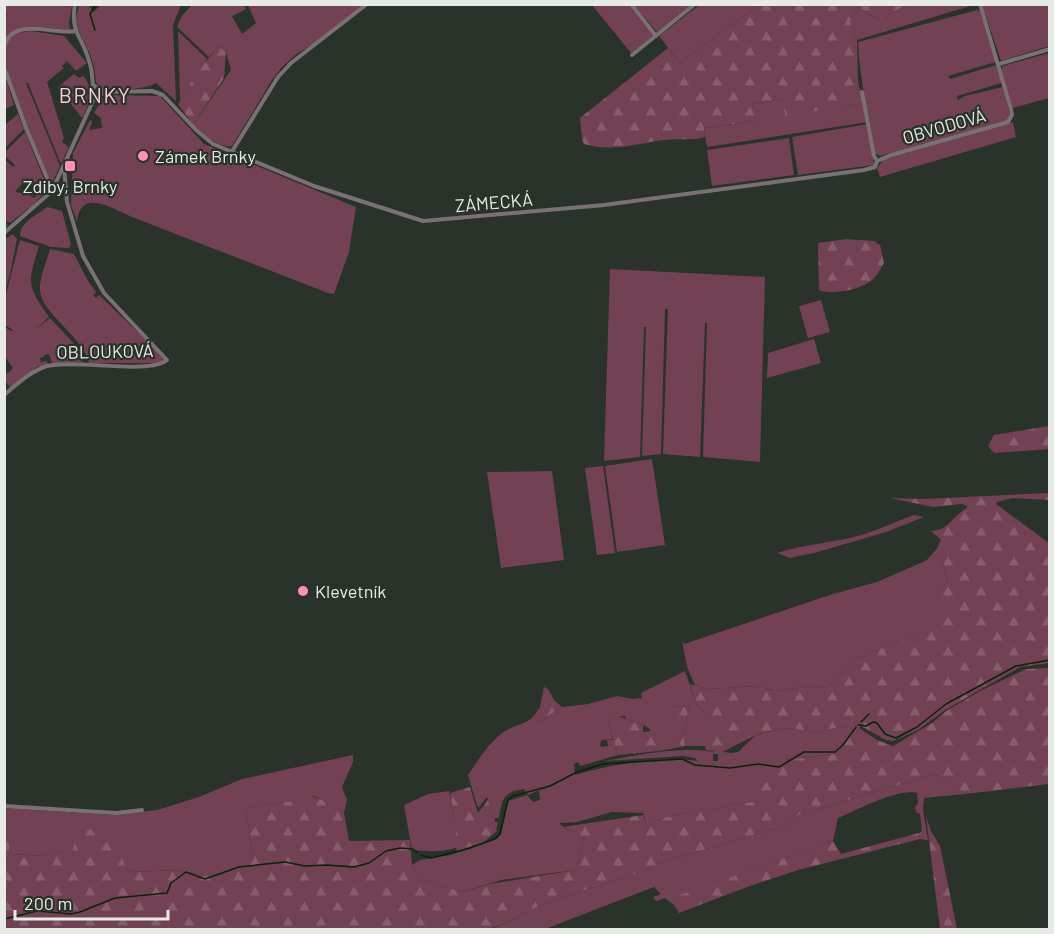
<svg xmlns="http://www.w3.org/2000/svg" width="1054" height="934" viewBox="0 0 1054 934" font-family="Barlow,sans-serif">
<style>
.green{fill:#724154;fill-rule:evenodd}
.forest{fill:url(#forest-firs)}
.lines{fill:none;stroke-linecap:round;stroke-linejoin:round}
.stream{stroke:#052607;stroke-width:1.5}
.street{stroke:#797173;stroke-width:4}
.poi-dot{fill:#ff8eba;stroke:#293329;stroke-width:2}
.labels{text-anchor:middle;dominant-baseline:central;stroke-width:4.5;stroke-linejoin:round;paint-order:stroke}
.street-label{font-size:18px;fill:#e6ece5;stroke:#293329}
.poi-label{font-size:18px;fill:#e6ece5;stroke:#293329;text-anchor:start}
.quarter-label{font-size:21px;letter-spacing:1.5px;fill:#fccadb;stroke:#293329}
</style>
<defs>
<pattern id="forest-firs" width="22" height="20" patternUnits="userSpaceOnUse" patternTransform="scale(1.5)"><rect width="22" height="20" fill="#724154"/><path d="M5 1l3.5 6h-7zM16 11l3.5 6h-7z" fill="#865d6c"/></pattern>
</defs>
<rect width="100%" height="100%" fill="#293329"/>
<!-- green -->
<path class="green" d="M 977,4 L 857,40 L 850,22 L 858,7 L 879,20 L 907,5 Z
M 5,5 L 72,5 L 69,23 L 70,29 L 67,30 C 46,28 20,20 5,40 L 4,19 L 7,15 L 5,14 Z
M 79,5 L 88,5 L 94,12 L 100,5 L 181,5 L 173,25 L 176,101 L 156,83 C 141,91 119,89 102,89 L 96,82 L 94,67 L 90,54 L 75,23 Z
M 192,5 L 244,5 L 246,9 L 232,16 L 242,34 L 256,23 L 248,5 L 364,5 L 318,41 L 295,55 L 282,67 L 272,80 L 232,146 C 217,148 204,134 193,125 L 231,70 L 226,52 L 219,46 L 209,57 L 177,27 L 181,17 Z
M 592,5 L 629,5 L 653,35 L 631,53 Z
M 634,5 L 691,5 L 657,32 Z
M 699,5 L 759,5 L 680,63 L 659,36 Z
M 982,5 L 1049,5 L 1049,46 L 1001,61 Z
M 977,10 L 980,11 L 996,62 L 948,76 L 950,79 L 996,65 L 1002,83 L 957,96 L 958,100 L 965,96 L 1003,87 L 1010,115 L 1008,120 L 880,156 L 875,153 C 868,116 860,80 858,42 Z
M 31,31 L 64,36 L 87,63 L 76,71 L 67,61 L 62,66 L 64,68 L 47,82 L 64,138 L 62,142 L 69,147 L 61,164 L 28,83 L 26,83 L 60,166 L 51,185 C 41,159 0,70 5,47 C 8,35 20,32 31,31 Z
M 178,31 L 207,59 L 180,100 Z
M 1049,53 L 1049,98 L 1012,108 L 1001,70 L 1003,66 Z
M 4,73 L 14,105 L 5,109 L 5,97 L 6,96 L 5,94 Z
M 74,74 L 79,78 L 83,76 C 95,89 89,103 83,117 L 81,117 L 58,87 Z
M 113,95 L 160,96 L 204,144 L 356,207 L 349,252 L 334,294 L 328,293 L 132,217 C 113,209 80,187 77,222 L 71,205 L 73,153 L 90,120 L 92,122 L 89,130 L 102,128 L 101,118 L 94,113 L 102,99 Z
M 783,99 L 785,115 L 864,103 L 868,122 L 707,147 L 704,128 L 755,121 L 753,104 Z
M 18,114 L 24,129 L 5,148 L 5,125 Z
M 1013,122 L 1016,137 L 880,177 L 877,168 L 884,159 Z
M 868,124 L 874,165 L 798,175 L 792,137 Z
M 25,132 L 48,189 L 34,204 L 10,223 L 6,221 L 5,223 L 8,225 L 5,228 L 5,160 L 13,167 L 15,165 L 5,156 L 5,152 ZM 25,180 L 39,192 L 34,198 L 29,194 L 15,192 Z
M 789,138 L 794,175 L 712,186 L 707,150 Z
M 47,207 L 62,211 L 71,244 L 69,248 L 51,247 L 20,236 C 20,222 37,215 47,207 Z
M 13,234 L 17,239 L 10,274 L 5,291 L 5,239 Z
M 20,240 L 39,246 C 28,282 26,285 49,317 L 35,330 L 50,318 L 79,349 L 82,362 L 52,363 L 49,354 L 44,355 L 44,357 L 40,358 L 41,362 L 47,361 L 47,364 L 37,367 L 11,388 L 5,381 L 5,376 L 13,368 L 6,358 L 5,359 L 5,327 L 11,331 L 13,330 L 5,325 L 5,298 Z
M 50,249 L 74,254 L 88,281 L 96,292 L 93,295 L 96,298 L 99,295 L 165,358 L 160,363 L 89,363 C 83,336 42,315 40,290 C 39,278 47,261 50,249 Z
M 610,269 L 765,277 L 760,462 L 703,457 L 707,323 L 705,323 L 700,457 L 663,454 L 668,309 L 665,309 L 661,454 L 642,456 L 646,327 L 644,327 L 640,457 L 604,461 Z
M 821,300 L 830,332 L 808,338 L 799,306 Z
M 814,339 L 821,363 L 767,378 L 768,353 Z
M 652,459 L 665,545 L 617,552 L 605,466 Z
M 603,466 L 615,553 L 597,555 L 585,468 Z
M 552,471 L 564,560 L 501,568 L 487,472 Z
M 914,515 L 924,517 L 886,532 L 814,553 L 790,558 L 777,553 C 804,544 833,543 861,535 C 879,530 896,521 914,515 Z
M 941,554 L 948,583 L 939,587 L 940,625 L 855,659 L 836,680 L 825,688 L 810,686 L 775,691 L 758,686 L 710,689 L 695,685 L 687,667 L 682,641 L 684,644 L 833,594 L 877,582 Z
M 685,671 L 697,706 L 711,716 L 706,746 L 685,746 L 684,735 L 689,706 L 669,707 L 681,747 L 659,751 C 650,724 651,728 626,719 L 625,716 L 607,718 L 613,739 L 602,740 L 600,743 L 601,747 L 608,746 L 607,740 L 614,740 L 618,755 L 580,766 L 578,762 L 574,764 L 575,775 C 612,764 660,756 698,761 L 695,758 L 683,756 L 605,761 C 638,755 680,746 713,752 L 713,761 L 718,761 L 718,751 L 731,753 L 738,752 L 756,735 L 786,728 L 816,732 L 847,726 L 857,729 L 834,754 L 786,760 L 763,801 L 726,805 L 708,812 L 693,812 L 661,818 L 647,828 L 643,813 L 612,812 L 577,822 L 559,823 L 566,829 L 584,836 L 576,870 L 501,880 L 462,892 L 418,877 L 412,865 L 420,860 L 451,855 L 498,838 L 501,834 L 508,801 L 527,795 L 533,802 L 540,800 L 539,791 L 561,781 L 528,795 L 524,789 C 503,792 502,799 499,818 L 495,818 L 495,822 L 498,822 L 496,829 L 487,797 L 478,808 L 468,775 C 479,759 489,742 505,731 C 515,725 526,724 534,716 L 538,723 L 562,707 L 588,704 L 617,696 L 633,699 L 642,698 L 641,693 Z
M 353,755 L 353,762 L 342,787 L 347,800 L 344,813 L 315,796 L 293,801 L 246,807 L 253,860 L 212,874 L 205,876 L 180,870 L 128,872 L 58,851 L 44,856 L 9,854 L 9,830 L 5,830 L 4,808 L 114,815 L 157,810 L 199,797 L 242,779 Z
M 934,774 L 965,794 L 924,798 L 923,810 L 928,840 L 920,839 L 919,833 L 922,831 L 920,814 L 916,812 L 915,807 L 918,804 L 917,793 C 898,788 857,810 838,818 L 833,841 L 678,896 L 674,905 L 665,898 L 656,901 L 653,897 L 661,894 L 654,887 L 545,929 L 488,930 L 507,923 L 530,910 L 565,896 L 625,878 L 666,861 L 787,825 L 799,815 Z
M 449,791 L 459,847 C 440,853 430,851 412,850 L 404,805 L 428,794 Z"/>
<!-- forest -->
<path class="forest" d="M 759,5 L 907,5 L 879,20 L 858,7 L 850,22 L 857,40 L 858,83 L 864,103 L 785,116 L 782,99 L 753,104 L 755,121 L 704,128 L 705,137 C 692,141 677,138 663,140 C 637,144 610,152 584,144 L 582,139 L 580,118 L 668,48 L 680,63 Z
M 219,46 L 226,52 L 224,78 L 193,125 L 178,104 L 197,72 Z
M 846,239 L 874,241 L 880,245 L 884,263 C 880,270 875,279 868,283 C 857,290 832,295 819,290 L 818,243 Z
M 1049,426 L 1049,449 L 994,453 L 988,446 L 994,435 Z
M 1049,493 L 1049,500 L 1013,498 L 997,502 L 996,504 L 1049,543 L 1049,663 L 1020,667 L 945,710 L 918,730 L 893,741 L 886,740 L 861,726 L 859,728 L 877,740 L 893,746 L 932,723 L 946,711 L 982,690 L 1026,669 L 1049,668 L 1049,784 L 965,794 L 934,774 L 799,815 L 787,825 L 666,861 L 625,878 L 565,896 L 530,910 L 507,923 L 488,929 L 5,929 L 5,830 L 9,830 L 9,854 L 44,856 L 57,851 L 72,854 L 77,832 L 108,826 L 128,872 L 180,870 L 205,876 L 242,861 L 253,860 L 246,807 L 293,801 C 309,787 329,804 344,813 L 349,841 L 410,840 L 412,865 L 418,877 L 462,892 L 490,884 L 576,870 L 584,837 L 563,827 L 643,815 L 647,828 L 661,818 L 693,812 L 708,812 L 726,805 L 762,801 L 758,763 L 779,766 L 786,760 L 834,754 L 856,729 L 847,726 L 816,732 L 786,728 L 758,734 L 722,752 L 719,752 L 719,754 L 713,754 L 713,751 L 706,750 L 705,746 L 711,716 L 697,706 L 690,684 L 710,689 L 758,686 L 775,691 L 810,686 L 825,688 L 836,680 L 855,659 L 939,625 L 939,587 L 948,583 L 941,554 L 926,561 L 936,550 L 941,540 L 931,531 C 950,530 951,517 967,508 L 967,506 L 962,504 L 933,507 L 890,498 L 922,499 Z
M 544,687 L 548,689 L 555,701 L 562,707 L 538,723 L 534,716 L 540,707 Z
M 689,706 L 684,735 L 685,746 L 681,747 L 668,707 Z
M 618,716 L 643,725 L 643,732 L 652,731 L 659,751 L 618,755 L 607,718 Z
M 470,787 L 478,813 L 488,800 L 497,831 L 484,842 L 457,851 L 456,848 L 458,847 L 450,793 Z
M 926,816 L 931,831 L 940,846 L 957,929 L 940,929 Z
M 919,833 L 920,839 L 798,870 L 747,887 L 679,913 L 674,905 L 677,896 L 833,841 L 841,854 Z"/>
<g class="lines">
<!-- stream -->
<path class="stream" d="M 95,30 L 90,14 L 96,4
M 861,722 L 869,714
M 858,725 L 866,726 L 873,722 L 877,723 L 885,734 L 896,738 L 917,727 L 946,704 L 1016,666 L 1050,660
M 421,855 L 431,858 L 467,849 L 495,839 L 500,834 L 508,800 L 513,796 L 550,786 L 577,772 L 603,764 L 682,759 L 695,765 L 730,768 L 758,764 L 779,767 L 804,752 L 835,752 L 843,745 L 856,727
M 4,919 L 37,911 L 71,914 L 80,912 L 115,898 L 167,893 L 171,883 L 186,872 L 205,879 L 239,867 L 285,862 L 305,866 L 326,865 L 354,867 L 369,863 L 386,851 L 400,848 L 413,849 L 418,853"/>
<!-- street -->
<path class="street" d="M 75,4 C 70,34 83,37 89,61 C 92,68 92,77 93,85 L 106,92 L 152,91 L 163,95 L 196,130 L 213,144 L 314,186 L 423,221 L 604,205 L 864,170 L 875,167 L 877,161 L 891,155 L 1008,122 L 1012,115 L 1011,109 L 980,4
M 631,4 L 656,36
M 4,46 C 14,16 53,35 75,31
M 632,55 L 695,4
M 999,64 L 1050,49
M 4,67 L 26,128 L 52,190
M 862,92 L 874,156 L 877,161
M 92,102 L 98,96 L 105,93
M 231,153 L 278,77 L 291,63 L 367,4
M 4,233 L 52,191 L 92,103 L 93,86
M 4,395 C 17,384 31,371 47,366 C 75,359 149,375 167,360 L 104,293 L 83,256 L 67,202 L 64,167
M 4,806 L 116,813 L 142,810"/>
</g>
<!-- markers -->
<g class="poi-dot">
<circle cx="143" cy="156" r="6"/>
<rect x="64" y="160" width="12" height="12" rx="3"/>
<circle cx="303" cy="591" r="6"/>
</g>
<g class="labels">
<!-- street labels -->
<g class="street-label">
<text transform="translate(944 126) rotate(-16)">OBVODOVÁ</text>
<text transform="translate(494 202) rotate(-5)">ZÁMECKÁ</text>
<text transform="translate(105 351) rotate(-1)">OBLOUKOVÁ</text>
</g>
<!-- poi labels -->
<g class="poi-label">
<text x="155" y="156">Zámek Brnky</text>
<text x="70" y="186" text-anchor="middle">Zdiby, Brnky</text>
<text x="315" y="591">Klevetník</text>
</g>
<!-- quarter labels -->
<g class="quarter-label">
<text x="95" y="94">BRNKY</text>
</g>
</g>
<!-- border -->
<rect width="1054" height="934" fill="none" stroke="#e6ece5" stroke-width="12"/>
<!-- scale -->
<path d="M15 910v9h153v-9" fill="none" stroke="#e6ece5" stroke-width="3"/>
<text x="24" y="910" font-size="18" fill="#e6ece5" stroke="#293329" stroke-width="4.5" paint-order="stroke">200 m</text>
</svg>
